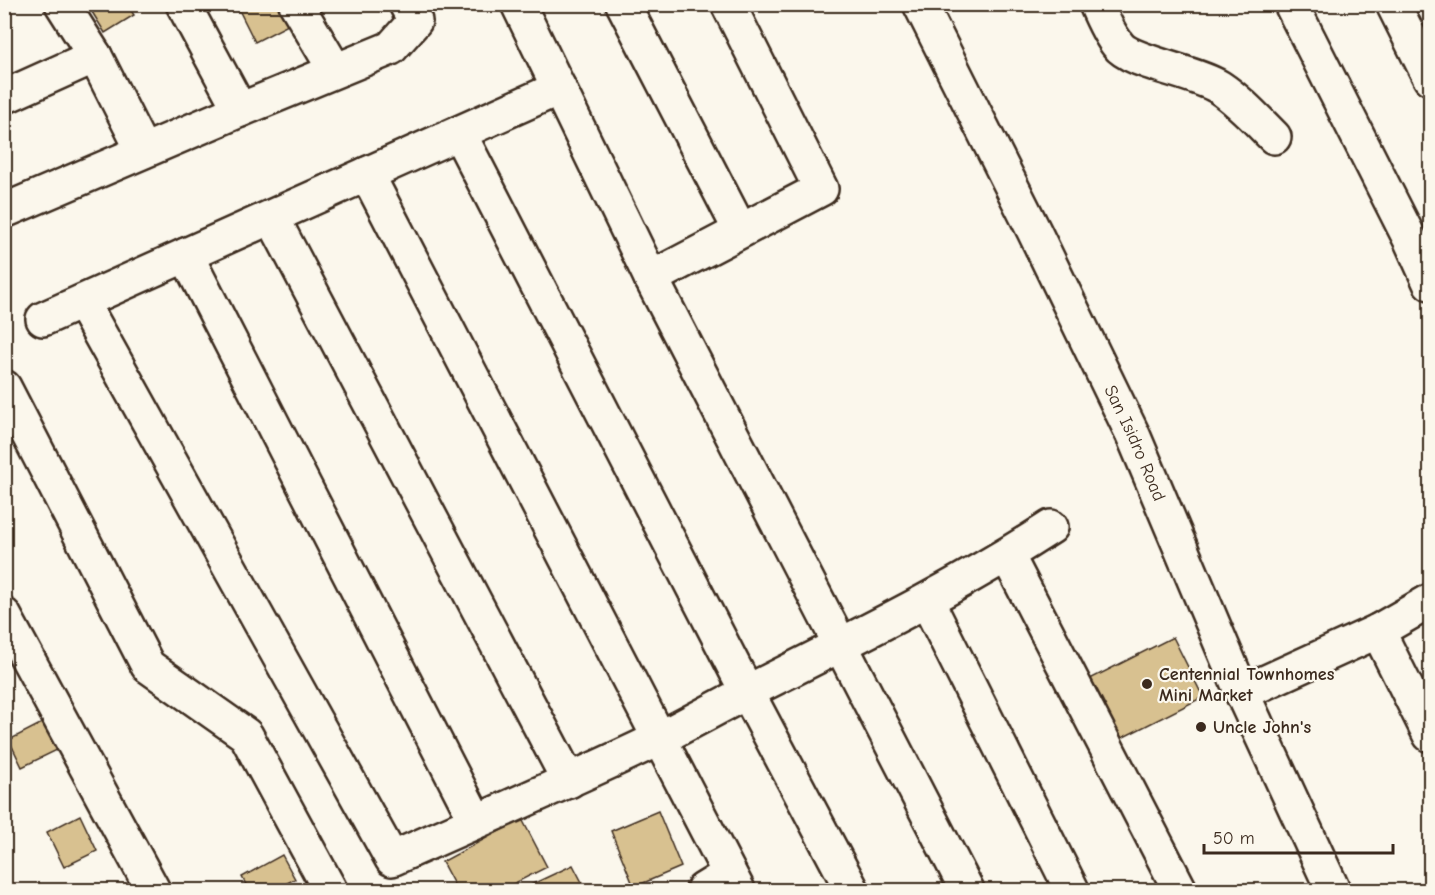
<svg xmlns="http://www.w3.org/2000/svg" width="1435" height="895" viewBox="0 0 1435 895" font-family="'Comic Neue',sans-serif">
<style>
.building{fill:#d8c190;stroke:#3b2a1e;stroke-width:1.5}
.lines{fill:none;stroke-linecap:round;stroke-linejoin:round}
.minor-casing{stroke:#3b2a1e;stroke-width:38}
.minor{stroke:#fbf7ec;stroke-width:33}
.poi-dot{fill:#3b2a1e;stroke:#fbf7ec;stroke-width:2}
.labels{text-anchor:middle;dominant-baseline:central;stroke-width:4.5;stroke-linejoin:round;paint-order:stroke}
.street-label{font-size:18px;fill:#3b2a1e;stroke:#fbf7ec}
.poi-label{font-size:18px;font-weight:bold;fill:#3b2a1e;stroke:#fbf7ec;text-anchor:start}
</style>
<rect width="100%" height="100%" fill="#fbf7ec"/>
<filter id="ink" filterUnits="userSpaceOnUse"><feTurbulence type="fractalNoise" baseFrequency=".0167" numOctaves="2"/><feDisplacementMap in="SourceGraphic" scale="12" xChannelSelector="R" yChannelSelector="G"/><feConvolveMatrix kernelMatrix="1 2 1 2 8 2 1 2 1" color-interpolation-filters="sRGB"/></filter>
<g filter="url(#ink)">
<!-- building -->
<path class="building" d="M 92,4 L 127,4 L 134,15 L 105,33 L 89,7 Z
M 236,4 L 285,4 L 294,22 L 255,42 Z
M 1173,637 L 1203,697 L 1110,744 L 1080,684 Z
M 44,722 L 57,750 L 22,767 L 9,740 Z
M 658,811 L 681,867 L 634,887 L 611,831 Z
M 80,815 L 97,851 L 64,867 L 47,832 Z
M 522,819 L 547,867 L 501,890 L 457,890 L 442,862 Z
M 282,855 L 295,879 L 274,890 L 249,890 L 242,877 Z
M 573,865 L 586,890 L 520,890 Z"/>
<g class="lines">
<defs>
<g id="minor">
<path d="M 62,4 L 95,56 L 143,151"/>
<path d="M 183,4 L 240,110"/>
<path d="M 296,4 L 335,70"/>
<path d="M 518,4 L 651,278 L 967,890"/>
<path d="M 623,4 L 740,230"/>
<path id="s1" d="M 920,4 L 1034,231 L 1133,435 L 1242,693 L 1333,890"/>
<path d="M 1096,4 C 1102,18 1109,34 1118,45 C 1130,62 1195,72 1219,87 C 1240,101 1257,120 1274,137"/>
<path d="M 1291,4 L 1411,241 L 1430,283"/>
<path d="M 1393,4 L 1430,78"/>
<path d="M 4,97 L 95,56"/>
<path d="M 459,133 L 747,692 L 852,890"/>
<path d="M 367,174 L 738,890"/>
<path d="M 4,211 L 240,110 L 391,48 L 415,21 L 406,4"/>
<path d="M 272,217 L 569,781"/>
<path d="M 186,255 L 476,821"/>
<path d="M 651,278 L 821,189 L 728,4"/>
<path d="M 82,302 L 392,859 C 481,819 571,781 658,739 C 692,722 725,703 759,686 C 858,636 957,588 1051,527"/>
<path d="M 43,319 L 559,88"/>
<path d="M 4,387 L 148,666 L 246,735 L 330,890"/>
<path d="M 1007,555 L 1180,890"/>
<path d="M 927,601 L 1072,890"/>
<path d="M 4,615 L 153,890"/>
<path d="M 1378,631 L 1430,735"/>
<path d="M 1242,693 L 1378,631 L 1430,601"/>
<path d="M 703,890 L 729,874"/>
</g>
</defs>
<!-- minor casing -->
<use href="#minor" class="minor-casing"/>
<!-- minor -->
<use href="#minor" class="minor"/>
</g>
</g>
<!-- markers -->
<g class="poi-dot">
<circle cx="1147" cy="684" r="6"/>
<circle cx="1201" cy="727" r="6"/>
</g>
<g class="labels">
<!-- street labels -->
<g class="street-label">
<text stroke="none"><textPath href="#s1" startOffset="489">San Isidro Road</textPath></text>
</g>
<!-- poi labels -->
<g class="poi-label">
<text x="1159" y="674">Centennial Townhomes<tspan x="1159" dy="21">Mini Market</tspan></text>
<text x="1213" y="727">Uncle John's</text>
</g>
</g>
<!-- margin -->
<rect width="1435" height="895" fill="none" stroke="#fbf7ec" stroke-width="24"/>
<rect x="12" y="12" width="1411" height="871" fill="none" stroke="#3b2a1e" stroke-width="2" filter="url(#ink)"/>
<!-- scale -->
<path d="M1204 844v9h189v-9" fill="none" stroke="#3b2a1e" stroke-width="3"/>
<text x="1213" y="844" font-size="18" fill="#3b2a1e" stroke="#fbf7ec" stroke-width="4.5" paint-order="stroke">50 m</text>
</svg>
